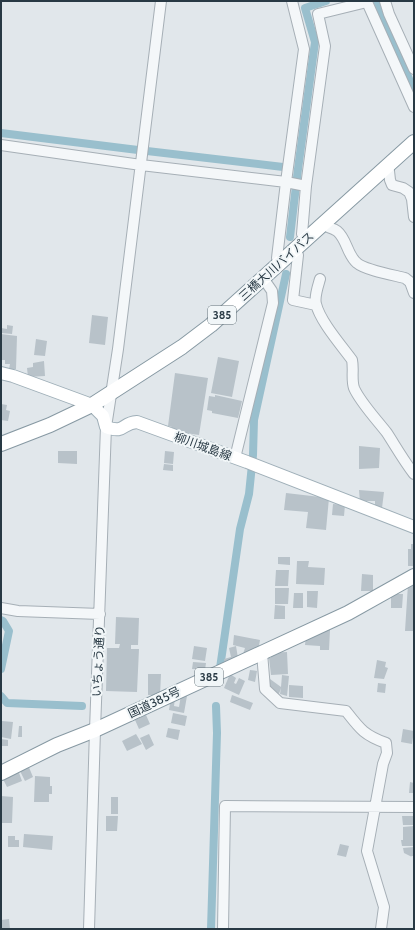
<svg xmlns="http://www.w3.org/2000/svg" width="415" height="930" viewBox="0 0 415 930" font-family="Cabin,'Noto Sans JP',sans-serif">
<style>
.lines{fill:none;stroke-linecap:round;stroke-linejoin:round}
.canal{stroke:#99bfcd;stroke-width:8}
.building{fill:#b8c2c9}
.minor-casing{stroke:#a6afb6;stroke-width:12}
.major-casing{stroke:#9fafb8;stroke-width:14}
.highway-casing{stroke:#8799a3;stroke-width:16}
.minor{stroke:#f4f7f9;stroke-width:10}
.major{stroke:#fff;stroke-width:12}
.highway{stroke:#fff;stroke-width:14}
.labels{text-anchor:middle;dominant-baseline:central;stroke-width:4;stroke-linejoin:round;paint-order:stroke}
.shield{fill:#f1f6f8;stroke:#64727a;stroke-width:1}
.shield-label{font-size:11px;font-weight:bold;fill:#283944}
.street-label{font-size:12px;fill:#283944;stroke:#f1f6f8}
</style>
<rect width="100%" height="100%" fill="#e1e7eb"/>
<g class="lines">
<!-- canal -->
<path class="canal" d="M 377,1 L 414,91
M 1,133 L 138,150
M 147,151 L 283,167
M 290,237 L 298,169 L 315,42 L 305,8 L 326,1
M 1,620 L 3,621 L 9,631 L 1,669
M 220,668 L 240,529 L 249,494 L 253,455 L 254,420 L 286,274
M 1,696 L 7,703 L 82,706
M 211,929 L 217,733 L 216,706"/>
</g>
<!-- building -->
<path class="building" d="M 92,315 L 108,317 L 105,345 L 89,343 Z
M 7,325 L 13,326 L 12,334 L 1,333 L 1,328 L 7,329 Z
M 1,334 L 17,336 L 16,369 L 9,369 L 10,364 L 5,364 L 5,360 L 1,360 Z
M 36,339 L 47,341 L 45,356 L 34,355 Z
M 218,357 L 239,361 L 232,397 L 211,393 Z
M 44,361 L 45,376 L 28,377 L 27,368 L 33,367 L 33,363 Z
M 175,373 L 208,378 L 199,435 L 172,431 L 172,427 L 168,426 Z
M 215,395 L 242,401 L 238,418 L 212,413 L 212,411 L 207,410 L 209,396 L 215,397 Z
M 1,404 L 7,405 L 6,410 L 10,411 L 8,421 L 1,420 Z
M 359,446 L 380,448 L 379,468 L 359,469 Z
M 58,451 L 77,451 L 77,464 L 58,463 Z
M 165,451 L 174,452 L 173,464 L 164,463 Z
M 164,464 L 173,465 L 173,471 L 163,470 Z
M 359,490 L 384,492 L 382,508 L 375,508 L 375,501 L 367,501 L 367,503 L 360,503 Z
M 286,493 L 329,498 L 326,530 L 306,528 L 308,512 L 284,510 Z
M 333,504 L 345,505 L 344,516 L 332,515 Z
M 411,544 L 414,544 L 414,566 L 408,566 L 408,549 L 411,549 Z
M 278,557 L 290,557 L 290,565 L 278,564 Z
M 297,561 L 309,561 L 308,567 L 325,568 L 324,585 L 296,584 Z
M 276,570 L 289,570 L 288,586 L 275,586 Z
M 362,574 L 373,575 L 373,591 L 361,591 Z
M 408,584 L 414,584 L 414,631 L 405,631 Z
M 275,588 L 289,588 L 288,604 L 275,604 Z
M 307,591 L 318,591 L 317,608 L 307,607 Z
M 294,593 L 303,593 L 303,608 L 293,608 Z
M 391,594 L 403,594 L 402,608 L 391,608 Z
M 275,605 L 285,606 L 285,619 L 274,619 Z
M 116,617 L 139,618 L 138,645 L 131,645 L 131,649 L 139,649 L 137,692 L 106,691 L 107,648 L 119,648 L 120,644 L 115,644 Z
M 317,630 L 330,630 L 329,650 L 320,650 L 320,646 L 305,645 L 306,636 Z
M 234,635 L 260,640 L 258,651 L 243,654 L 245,648 L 233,645 Z
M 194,646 L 207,648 L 205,661 L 192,659 Z
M 236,646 L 238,658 L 225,666 L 224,659 L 231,657 L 229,648 Z
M 287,652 L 288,674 L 271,675 L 269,658 L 271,658 L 270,653 Z
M 377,660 L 386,662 L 385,667 L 388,668 L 384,679 L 374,678 Z
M 193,662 L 206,663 L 205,670 L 192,669 Z
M 250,670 L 257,671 L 255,682 L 248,680 Z
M 148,674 L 161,674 L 160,695 L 148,695 Z
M 230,674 L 236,678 L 234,683 L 236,684 L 239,678 L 245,681 L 239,695 L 224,688 Z
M 282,675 L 289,676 L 287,696 L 280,694 L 281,688 L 279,694 L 269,687 L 270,679 L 281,687 Z
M 378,683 L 386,684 L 385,693 L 377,692 Z
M 289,685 L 303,686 L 303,698 L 289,697 Z
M 181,695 L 187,696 L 184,713 L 169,710 L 171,697 L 175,698 L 174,706 L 179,707 Z
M 232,695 L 253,703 L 250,710 L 230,702 Z
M 173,713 L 187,716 L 185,726 L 171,723 Z
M 146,715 L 150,724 L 139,729 L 135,720 Z
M 2,721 L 13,722 L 11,739 L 1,737 Z
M 19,726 L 22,726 L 22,737 L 18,737 Z
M 168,728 L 180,730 L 178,740 L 166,737 Z
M 403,729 L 414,731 L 412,744 L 401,742 Z
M 136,734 L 142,744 L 127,751 L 122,741 Z
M 149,734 L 154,745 L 146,750 L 140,738 Z
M 1,739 L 8,740 L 8,746 L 1,746 Z
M 28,765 L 33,777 L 25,781 L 19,769 Z
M 18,770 L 22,781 L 7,787 L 2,777 Z
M 35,776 L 50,777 L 50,786 L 52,786 L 52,794 L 49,794 L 49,802 L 34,802 Z
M 410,782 L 414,783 L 414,793 L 409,793 Z
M 1,796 L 13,797 L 12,823 L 1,823 Z
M 111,797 L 118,797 L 118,814 L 111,814 Z
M 106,816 L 118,816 L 117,831 L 106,831 Z
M 402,816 L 414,816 L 414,825 L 403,825 Z
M 414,826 L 414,846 L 402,846 L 401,840 L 403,840 L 403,827 Z
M 24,834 L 53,836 L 52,850 L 23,847 Z
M 8,836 L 15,836 L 15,840 L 19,840 L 19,847 L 8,847 Z
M 340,844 L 349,846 L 346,857 L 337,855 Z
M 414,847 L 414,856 L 411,856 L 412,857 L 404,853 L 403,848 Z
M 9,919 L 10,929 L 1,929 L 1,920 Z"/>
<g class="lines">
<defs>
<path id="minor" d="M 385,1 L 389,14 L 414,69
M 1,145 L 141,165 L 286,182 L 306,186 L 302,234
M 389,171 L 390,180 L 392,185 L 403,188 L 409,192 L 412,199 L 414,217
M 306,186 L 325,46 L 318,14 L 367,2 L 414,107
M 328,227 C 331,228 334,229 337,231 C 347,239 347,255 357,263 C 365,270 393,275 405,278 L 410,282 L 414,293
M 298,255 L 293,300 L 316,305
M 277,258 L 286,182 L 304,49 L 292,1
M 320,279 C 318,286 314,297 316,304 C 320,321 341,345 352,360 C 354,369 351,379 354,388 C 360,402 377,420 387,433 C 396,447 404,461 414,474
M 235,458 L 273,303 L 272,291 L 263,278
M 1,608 L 18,611 L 100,614
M 262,653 L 265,689 L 280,703 L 346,711 C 360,729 364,735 386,743 L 387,753 L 383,764 L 367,851 L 384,907 L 381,929
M 89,929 L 95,730 L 106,427 L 118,349 L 161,1
M 223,929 L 225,806 L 414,807"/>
<path id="major" d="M 1,373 L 13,376 L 92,405 L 103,416 L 106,427 C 126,434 121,423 137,422 L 247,462 L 414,527"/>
<path id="highway" d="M 1,444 L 50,425 L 92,405 L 182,347 L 211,325 L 414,142
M 1,773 L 57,745 L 95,730 L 348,613 L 414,576"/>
</defs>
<!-- minor casing -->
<use href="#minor" class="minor-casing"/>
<!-- major casing -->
<use href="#major" class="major-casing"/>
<!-- highway casing -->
<use href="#highway" class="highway-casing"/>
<!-- minor -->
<use href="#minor" class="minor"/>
<!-- major -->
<use href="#major" class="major"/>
<!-- highway -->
<use href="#highway" class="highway"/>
</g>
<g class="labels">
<!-- shield labels -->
<g class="shield">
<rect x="208" y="306" width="28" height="18" rx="3"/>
<rect x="195" y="668" width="28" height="18" rx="3"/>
</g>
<g class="shield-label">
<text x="222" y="315">385</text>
<text x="209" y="677">385</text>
</g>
<!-- street labels -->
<g class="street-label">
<text transform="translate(276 266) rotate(-42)">三橋大川バイパス</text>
<text transform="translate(203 446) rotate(20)">柳川城島線</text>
<text transform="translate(98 661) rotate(-87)">いちょう通り</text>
<text transform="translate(154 702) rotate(-25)">国道385号</text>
</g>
</g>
<!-- border -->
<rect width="415" height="930" fill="none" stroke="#283944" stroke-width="4"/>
</svg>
